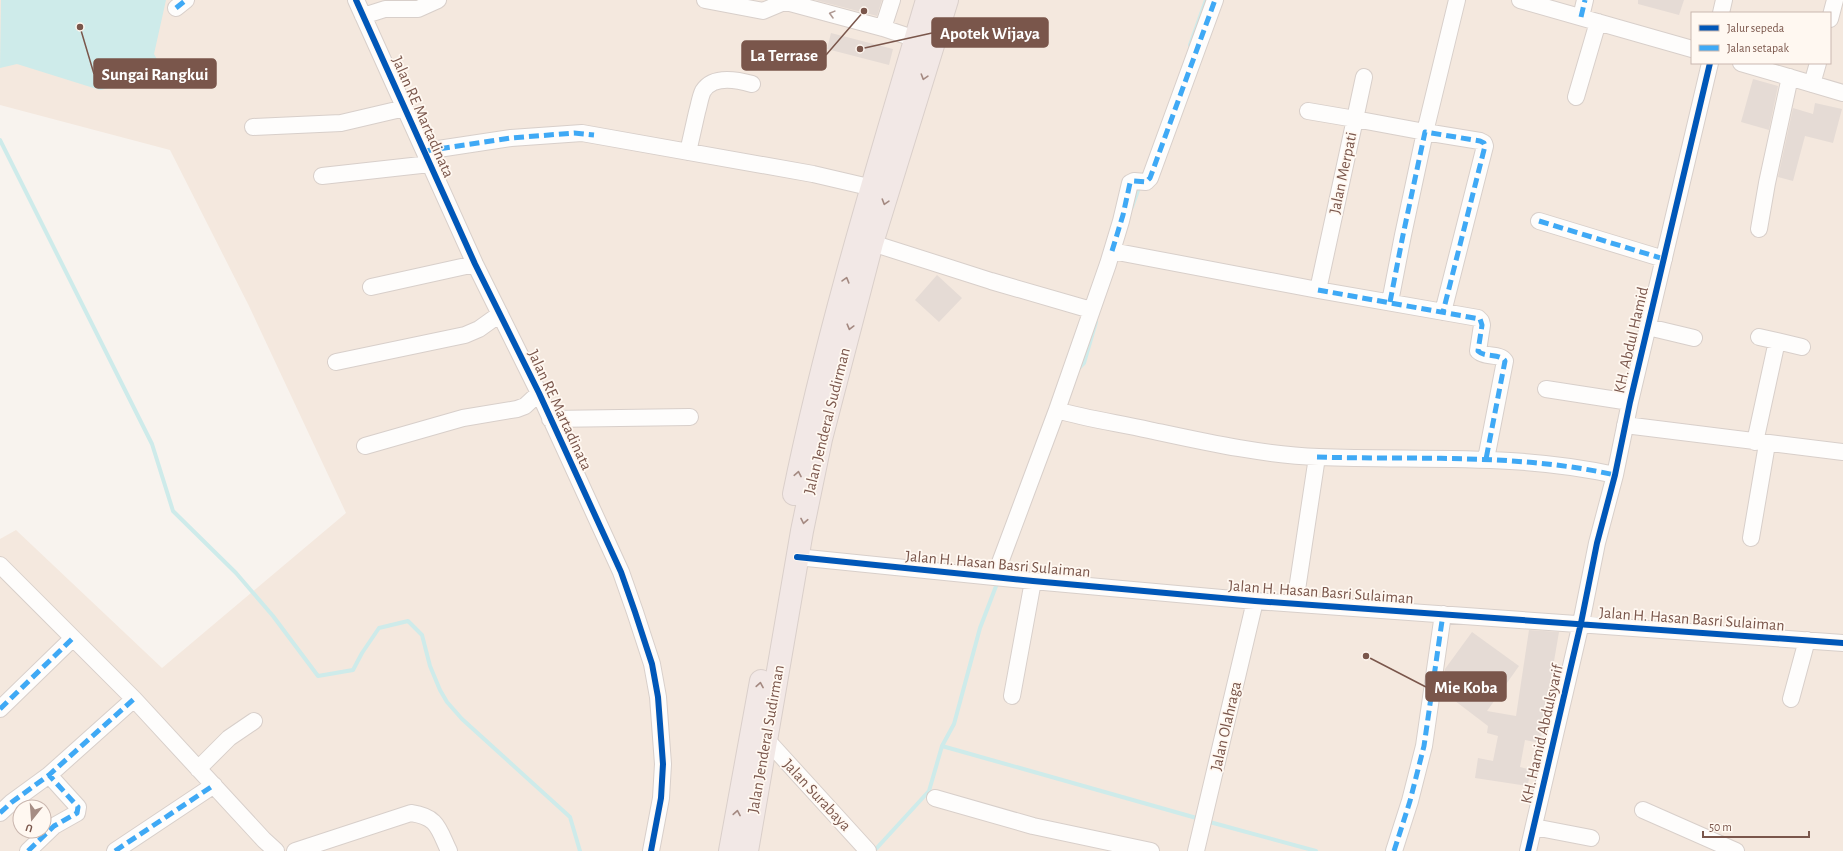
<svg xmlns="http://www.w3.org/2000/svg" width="1843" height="851" viewBox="0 0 1843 851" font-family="'Alegreya Sans',sans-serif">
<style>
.residential{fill:#f4e8de;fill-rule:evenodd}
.water{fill:#ceebea}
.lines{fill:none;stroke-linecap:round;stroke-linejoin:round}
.stream{stroke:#ceebea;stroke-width:4}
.building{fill:#e5dbd5}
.minor-casing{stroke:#d8cfca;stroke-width:18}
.highway-casing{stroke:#dacfca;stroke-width:24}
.minor{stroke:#fefdfc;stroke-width:16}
.highway{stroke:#f2e8e6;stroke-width:22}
.quiet{stroke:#3fa9f5;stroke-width:5;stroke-dasharray:10 5;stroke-linecap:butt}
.cycleway-casing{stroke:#fff8f1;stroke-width:8}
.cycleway{stroke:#0057b8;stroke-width:6}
.oneway{stroke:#af9992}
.oneway2{stroke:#a48981}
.labels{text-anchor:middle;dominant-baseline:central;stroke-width:3.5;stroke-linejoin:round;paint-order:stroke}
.street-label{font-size:16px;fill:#7a564b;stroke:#fff8f1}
.leader{fill:none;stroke:#7a564b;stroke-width:1.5}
.callout-dot{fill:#7a564b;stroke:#fff8f1;stroke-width:1.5}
.callout{fill:#7a564b;stroke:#7a564b;stroke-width:1.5}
.callout-label{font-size:17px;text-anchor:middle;font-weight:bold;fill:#fff}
</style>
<rect width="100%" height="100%" fill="#f8f3ee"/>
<!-- residential -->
<path class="residential" d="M 0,0 L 1843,0 L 1843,851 L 0,851 L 0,539 L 16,530 L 162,668 L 346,513 L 249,306 L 170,150 L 0,105 ZM 1692,13 L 1830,13 L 1830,63 L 1692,63 ZM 20,807 L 44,807 L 44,831 L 20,831 Z"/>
<!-- water -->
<path class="water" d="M 1,0 L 166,0 L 154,54 L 169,81 L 148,80 L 100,90 L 17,64 L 0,68 Z"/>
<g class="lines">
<!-- stream -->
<path class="stream" d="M 1190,45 L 1206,0
M 0,140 L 152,444 L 173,511 L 236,573 L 273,616 L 318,676 L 353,670 L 362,653 L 379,628 L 408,621 L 422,635 L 430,666 L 440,690 L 447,702 L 462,719 L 570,817 L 580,851
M 1132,207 L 1140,185
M 1078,369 L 1084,363 L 1096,322
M 942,746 L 1200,819
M 1206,821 L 1316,851
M 874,851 L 929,791 L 942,746 L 954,724 L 980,628 L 998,581"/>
</g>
<!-- building -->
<path class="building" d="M 815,0 L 882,0 L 877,16 Z
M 1638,0 L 1684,0 L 1679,15 L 1638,4 Z
M 831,33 L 893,49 L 889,65 L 827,49 Z
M 1753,79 L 1778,86 L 1769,130 L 1741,122 Z
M 1815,103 L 1842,109 L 1833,143 L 1805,136 L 1793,181 L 1778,177 L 1793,108 L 1813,114 Z
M 937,275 L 962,298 L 939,322 L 915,300 Z
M 1529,630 L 1559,632 L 1540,743 L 1525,740 L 1520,767 L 1532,770 L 1527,786 L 1475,778 L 1478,758 L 1493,761 L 1498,736 L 1487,733 L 1488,726 L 1442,691 L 1445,669 L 1472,632 L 1519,666 L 1487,711 L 1516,716 Z"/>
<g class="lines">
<defs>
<path id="minor" d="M 356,0 L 475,264 L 539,393 L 621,572 L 635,612 L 652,664 L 658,697 L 663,764 L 661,798 L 651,851
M 705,0 L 763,11 L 782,3 L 790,3 L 883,28 L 925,42
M 1520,0 L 1692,49
M 176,8 L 186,0
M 1721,13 L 1724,0
M 363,16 L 385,9 L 418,9 L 438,0
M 1581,17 L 1585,0
M 1830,19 L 1835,0
M 883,28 L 892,0
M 1741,63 L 1843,93
M 1812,84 L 1818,63
M 1576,97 L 1598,22
M 1308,111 L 1355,119 L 1364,77
M 253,127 L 341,123 L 405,108
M 425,151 L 511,138 L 582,133 L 813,174 L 873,188
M 688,152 C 691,139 694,125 697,112 C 699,106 700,97 703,91 C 713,75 738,80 752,84
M 322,176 L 430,164
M 1539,221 L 1664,259
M 1759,229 L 1767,183 L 1790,77
M 872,243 L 991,281 L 1091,310
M 1112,251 L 1318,290 L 1478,318 L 1481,321 L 1482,325 L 1478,351 C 1485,358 1500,353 1505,361 L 1486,459
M 371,287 L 475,264
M 1318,290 L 1355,119 L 1425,132 L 1457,0
M 1390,302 L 1403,235 L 1425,132 L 1480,141 L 1484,143 L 1485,146 L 1443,312
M 1648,327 L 1694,338
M 1777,341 L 1802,347
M 336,362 L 465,335 L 479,329 L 500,314
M 1546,389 L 1630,402
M 1057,410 C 1087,419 1118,423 1149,430 C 1205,442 1262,455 1319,457 C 1418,461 1518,453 1615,475
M 550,419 L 690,417
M 1625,425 L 1843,452
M 1755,442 L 1777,341 L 1759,337
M 365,446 L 463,418 L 517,409 L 525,406 L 539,393
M 1751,538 L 1767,444
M 797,557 L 1033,581 L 1255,601 L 1843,643
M 0,565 L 134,699 L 264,840 L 276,851
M 995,576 L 1057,410 L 1108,264 L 1121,221 L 1130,183 L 1134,181 L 1146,182 L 1150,178 L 1215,0
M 1295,603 L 1317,457
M 1012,696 L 1033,581
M 1791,699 L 1807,640
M 0,709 L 73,638
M 766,739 L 868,851
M 198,769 L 229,738 L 254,721
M 935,798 L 1033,826 L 1151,851
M 1643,810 L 1736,851
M 0,813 L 12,802 L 49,775 L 134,699
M 1534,827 L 1591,838
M 28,851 L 54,826 L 77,813 L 78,807 L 49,775
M 115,851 L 214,785
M 295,851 L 411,813 C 438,817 438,828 449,851
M 1196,851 L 1255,601
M 1394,851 L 1410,801 L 1424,746 L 1443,614
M 1528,851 L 1581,623 L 1597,543 L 1615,475 L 1630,402 L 1710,63"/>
<path id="highway" d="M 794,494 C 828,327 879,163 927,0
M 730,851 L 761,681
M 747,851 L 802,531 L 821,439 L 872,243 L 947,0"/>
</defs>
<!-- minor casing -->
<use href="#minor" class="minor-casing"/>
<!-- highway casing -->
<use href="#highway" class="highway-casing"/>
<!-- minor -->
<use href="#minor" class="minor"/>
<!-- highway -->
<use href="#highway" class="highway"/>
<!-- quiet -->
<path class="quiet" d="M 176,8 L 186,0
M 1581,17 L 1585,0
M 425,151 L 511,138 L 574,133 L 594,135
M 1539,221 L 1664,259
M 1112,251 L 1123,215 L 1130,183 L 1134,181 L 1146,182 L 1150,178 L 1215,0
M 1318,290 L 1480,319 L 1482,325 L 1478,351 C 1485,358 1500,353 1505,361 L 1486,459
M 1390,302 L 1403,235 L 1425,132 L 1480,141 L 1484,143 L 1485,146 L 1443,312
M 1317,457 C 1416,460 1517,453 1615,475
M 0,709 L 73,638
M 0,813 L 12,802 L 49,775 L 134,699
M 28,851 L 54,826 L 77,813 L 78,807 L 49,775
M 115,851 L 214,785
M 1394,851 L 1410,801 L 1424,746 L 1443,614"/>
<defs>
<path id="cycleway" d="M 356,0 L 475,264 L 539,393 L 621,572 L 635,612 L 652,664 L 658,697 L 663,764 L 661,798 L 651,851
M 797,557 L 1033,581 L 1255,601 L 1843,643
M 1528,851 L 1581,623 L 1597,543 L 1615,475 L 1630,402 L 1710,63"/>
</defs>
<!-- cycleway casing -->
<use href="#cycleway" class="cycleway-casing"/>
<!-- cycleway -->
<use href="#cycleway" class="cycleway"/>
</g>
<!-- one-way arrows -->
<defs><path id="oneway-chevron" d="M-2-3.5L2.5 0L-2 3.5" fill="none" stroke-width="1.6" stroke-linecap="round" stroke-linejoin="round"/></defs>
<use class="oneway" href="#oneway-chevron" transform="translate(832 14) rotate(-165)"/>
<g class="oneway2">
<use href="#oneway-chevron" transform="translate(924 77) rotate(107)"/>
<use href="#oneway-chevron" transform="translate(885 202) rotate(107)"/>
<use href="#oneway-chevron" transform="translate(846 280) rotate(-74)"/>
<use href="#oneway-chevron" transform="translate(850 327) rotate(105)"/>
<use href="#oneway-chevron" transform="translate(798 474) rotate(-79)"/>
<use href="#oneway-chevron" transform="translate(804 521) rotate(101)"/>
<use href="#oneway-chevron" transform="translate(760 685) rotate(-80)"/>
<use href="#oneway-chevron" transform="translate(737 813) rotate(-80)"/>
</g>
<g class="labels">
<!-- street labels -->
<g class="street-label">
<text transform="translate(423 117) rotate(66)">Jalan RE Martadinata</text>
<text transform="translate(1343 173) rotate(-78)">Jalan Merpati</text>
<text transform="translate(1631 340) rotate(-77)">KH. Abdul Hamid</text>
<text transform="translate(560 410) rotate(65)">Jalan RE Martadinata</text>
<text transform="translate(827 421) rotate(-76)">Jalan Jenderal Sudirman</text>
<text transform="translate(998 564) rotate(5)">Jalan H. Hasan Basri Sulaiman</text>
<text transform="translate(1321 592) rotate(4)">Jalan H. Hasan Basri Sulaiman</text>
<text transform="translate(1692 619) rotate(4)">Jalan H. Hasan Basri Sulaiman</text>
<text transform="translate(1226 726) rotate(-77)">Jalan Olahraga</text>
<text transform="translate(1542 734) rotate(-77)">KH. Hamid Abdulsyarif</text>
<text transform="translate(766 739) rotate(-80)">Jalan Jenderal Sudirman</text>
<text transform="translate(817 795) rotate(47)">Jalan Surabaya</text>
</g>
</g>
<!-- callouts -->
<path class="leader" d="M860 49L932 33M864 11L826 55M80 27L94 74M1366 656L1426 687"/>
<g class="callout-dot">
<circle cx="860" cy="49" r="4"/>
<circle cx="864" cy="11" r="4"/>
<circle cx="80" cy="27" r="4"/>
<circle cx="1366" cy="656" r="4"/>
</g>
<g class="callout">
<rect x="932" y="18" width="116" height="29" rx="4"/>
<rect x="742" y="41" width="84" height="29" rx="4"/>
<rect x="94" y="59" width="122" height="29" rx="4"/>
<rect x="1426" y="672" width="80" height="29" rx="4"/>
</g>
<g class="callout-label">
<text x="990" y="39">Apotek Wijaya</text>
<text x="784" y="61">La Terrase</text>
<text x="155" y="80">Sungai Rangkui</text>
<text x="1466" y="693">Mie Koba</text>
</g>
<!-- legend -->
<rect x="1691" y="12" width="140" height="52" fill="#fff8f1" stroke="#cab7af"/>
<rect x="1699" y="25" width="20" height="6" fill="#0057b8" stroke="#cab7af"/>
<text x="1727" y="32" font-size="12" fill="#7a564b">Jalur sepeda</text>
<rect x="1699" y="45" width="20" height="6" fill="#3fa9f5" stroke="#cab7af"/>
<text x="1727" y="52" font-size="12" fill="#7a564b">Jalan setapak</text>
<!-- north arrow -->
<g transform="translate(32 819) rotate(197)"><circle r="19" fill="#fff8f1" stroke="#cab7af"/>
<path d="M0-3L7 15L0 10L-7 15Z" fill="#a68d84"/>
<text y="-6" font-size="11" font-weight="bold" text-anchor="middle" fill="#7a564b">U</text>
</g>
<!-- scale -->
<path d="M1703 831v6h106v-6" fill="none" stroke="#7a564b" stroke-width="2"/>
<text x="1709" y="831" font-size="12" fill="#7a564b" stroke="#fff8f1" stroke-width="3" paint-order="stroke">50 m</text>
</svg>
